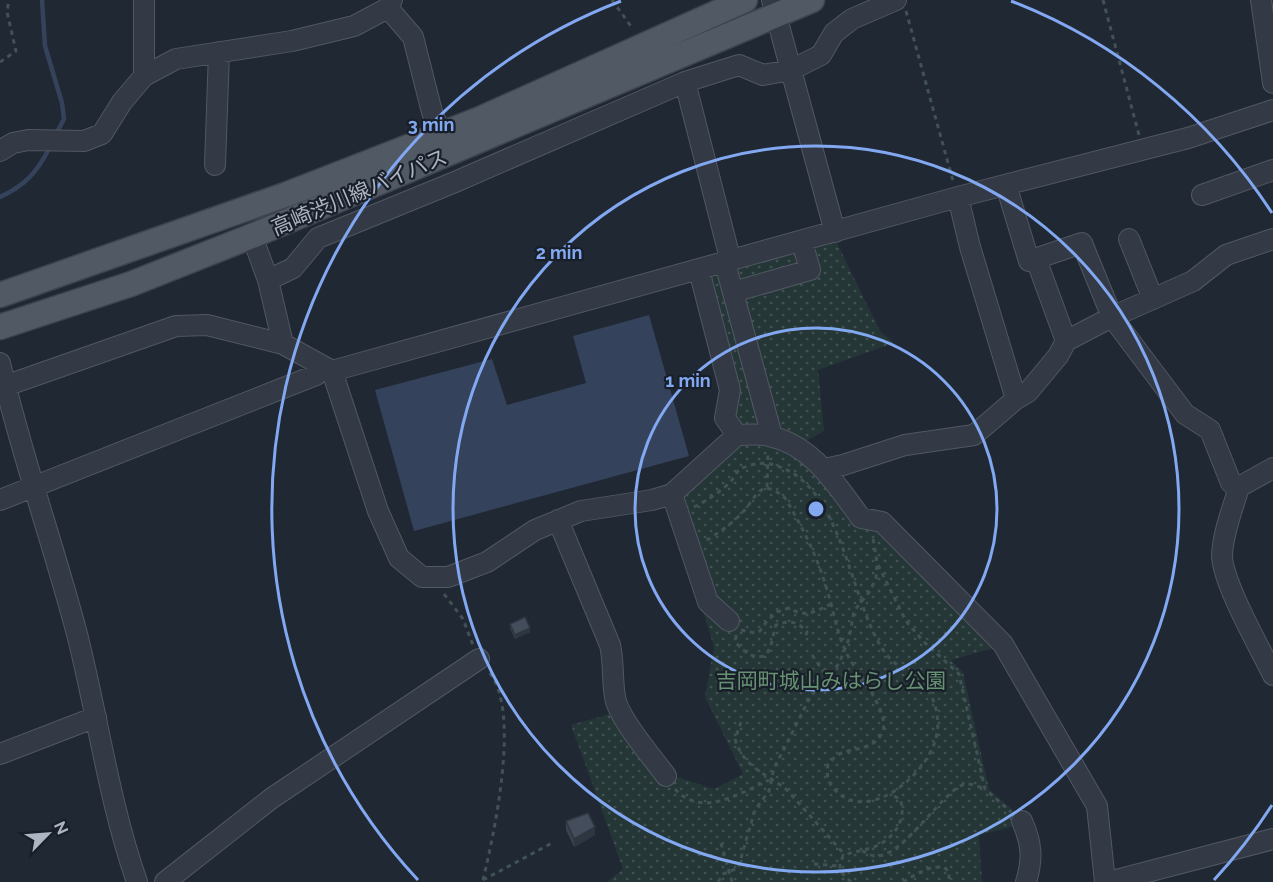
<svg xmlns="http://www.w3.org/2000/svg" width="1273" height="882" viewBox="0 0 1273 882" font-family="Raleway,'Noto Sans JP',sans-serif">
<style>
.grass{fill:url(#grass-dots)}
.water{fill:#34435b}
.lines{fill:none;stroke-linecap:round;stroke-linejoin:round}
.stream{stroke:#34435b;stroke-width:4.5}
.minor-casing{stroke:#515763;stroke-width:22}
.major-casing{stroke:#3d434f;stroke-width:27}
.path{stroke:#415255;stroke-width:3;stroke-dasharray:4.5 4.5;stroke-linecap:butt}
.minor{stroke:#333a45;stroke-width:20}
.major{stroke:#515965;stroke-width:24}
.wall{fill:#3a424f}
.shaded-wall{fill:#2f3640}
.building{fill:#434d5c;stroke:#2f3640;stroke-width:1.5}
.ring{fill:none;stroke:#83a8f2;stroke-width:3}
.labels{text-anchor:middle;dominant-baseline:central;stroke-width:4.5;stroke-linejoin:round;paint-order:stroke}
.street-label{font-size:21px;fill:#adb4c2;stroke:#191f29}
.park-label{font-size:21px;fill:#669172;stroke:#191f29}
.centre{fill:#83a8f2;stroke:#191f29;stroke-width:3}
.ring-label{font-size:18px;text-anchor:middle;font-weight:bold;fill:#83a8f2;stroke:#191f29;stroke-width:4.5;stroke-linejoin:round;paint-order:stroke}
</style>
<defs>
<pattern id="grass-dots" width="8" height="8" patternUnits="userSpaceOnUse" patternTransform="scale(1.5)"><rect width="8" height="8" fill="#253637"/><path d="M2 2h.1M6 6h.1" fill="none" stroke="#425152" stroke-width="1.8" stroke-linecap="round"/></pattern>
</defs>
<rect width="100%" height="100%" fill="#202834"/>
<!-- grass -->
<path class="grass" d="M 834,237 L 880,331 L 894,343 L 818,370 L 824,431 L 804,442 L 878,526 L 997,647 L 951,660 L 963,673 L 989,789 L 1027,823 L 979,835 L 982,882 L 607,882 L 623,869 L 571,725 L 624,710 L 674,776 L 714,789 L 743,774 L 705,697 L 714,647 L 670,502 L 737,439 L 728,417 L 704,273 Z"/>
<!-- water -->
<path class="water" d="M 649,315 L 689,456 L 414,531 L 375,390 L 492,359 L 507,405 L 586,383 L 573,336 Z"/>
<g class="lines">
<!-- stream -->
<path class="stream" d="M 42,0 L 45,46 L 62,103 L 64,119 L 56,134
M 0,197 C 26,185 37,172 50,147"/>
<defs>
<path id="minor" d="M 772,0 L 835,232
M 1261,0 L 1273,83
M 388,8 L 413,37 L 432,112 L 441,134
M 144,76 L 144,0
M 685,82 L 731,262
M 0,151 L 13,143 L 28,140 L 84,141 L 102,134 L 122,102 L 144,76 L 176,59 L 292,41 L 354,26 L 388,8 L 392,0
M 215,165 L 219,52
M 1006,185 L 1029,261 L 1082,243 L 1112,317 L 1185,414 L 1210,430 L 1231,483 L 1239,487 C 1233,508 1223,532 1222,555 C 1222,582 1260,648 1273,675
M 1202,195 L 1273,170
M 958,197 L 970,247 L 1016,399
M 252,236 L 268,280 L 283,344
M 1129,239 L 1153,299
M 1036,259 L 1066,341
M 725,263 L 772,436
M 699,270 L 730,390 L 725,418 L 737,435
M 268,280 L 293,268 L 318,238 L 455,182 L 685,82 L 739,65 L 763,75 L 791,70 L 821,55 L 834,33 L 852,19 L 896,0
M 733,292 L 810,270 L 802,241
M 0,363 C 21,454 53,543 77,634 C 98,717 109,802 137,882
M 332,371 L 378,511 L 399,558 L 422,577 L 448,577 L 487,562 L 535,530 L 581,511 L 652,500 L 672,494 L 737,435 C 747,435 759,433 769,436 C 813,445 836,485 861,518 L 882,522 L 1003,644 L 1097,806 L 1105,882
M 5,386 L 176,326 L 207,325 L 283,344 L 332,371 L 958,197 L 1188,138 L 1273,110
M 824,469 L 843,465 L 905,445 L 974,435 L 1016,399 L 1028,392 L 1058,356 L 1066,341 L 1112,317 L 1193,281 L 1226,255 L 1273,239
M 1239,487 L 1273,468
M 672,494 L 708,602 L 729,621
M 0,500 L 316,375 L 324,367
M 558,520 L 610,645 C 614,662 612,680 615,697 C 618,718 653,758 666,776
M 0,754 L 96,717
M 1022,821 C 1032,843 1033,859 1026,882
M 165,882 L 272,798 L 479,659
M 1109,882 L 1273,839"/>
<path id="major" d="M 0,295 L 285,195 L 480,119 L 745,0
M 0,327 L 131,284 L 252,236 L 812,0"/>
</defs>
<!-- minor casing -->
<use href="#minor" class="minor-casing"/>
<!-- major casing -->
<use href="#major" class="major-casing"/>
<!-- path -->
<path class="path" d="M 612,0 L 633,29
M 1103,0 L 1139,135
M 906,11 L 953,181
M 0,62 L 16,51 L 7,12 L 9,0
M 767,487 L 768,452
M 694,507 C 706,501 721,492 731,481 C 734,478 736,473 739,470 C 746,465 761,462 770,464 C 845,480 848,603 886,654 C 896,667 911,672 922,683 C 934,694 940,717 937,733 C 932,770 872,824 837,792 C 828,784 826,776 828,764 C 832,760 836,755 842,753 C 857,747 873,750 882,733 C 892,714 857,673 848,656 C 837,635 834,612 827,590 C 818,558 802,526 785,498 C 760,477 758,495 743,512 C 734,522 716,535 705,541
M 878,565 L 906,621 L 923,641 L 959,674 L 985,789 L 1011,812
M 444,594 L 463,619 L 473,645
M 741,630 L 755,633 L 760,631 L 767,621 L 777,612 L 789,608 C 806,618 814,612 831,604
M 736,635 L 736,643 C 746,653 751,658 765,656 C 773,646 772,637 776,625 C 790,620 797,621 807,632 L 805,638
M 812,655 L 828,678
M 741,722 L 735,739 C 744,769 767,773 788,791 L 845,855
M 675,789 C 702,819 740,793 769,780
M 721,843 L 732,882
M 862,851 C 865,852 870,855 874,856 C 903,860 946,784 967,784 C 973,784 980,787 985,789
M 814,864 L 840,866
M 483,880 C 494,834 522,708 488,671
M 483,880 L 552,843
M 718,882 L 723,874 L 738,868 L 755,810 L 769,791 L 774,768 L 785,747 L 808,701 L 817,688 L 834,671 L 840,661 L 849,639 L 854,611 L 870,591 L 876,578 L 877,563 L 873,538
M 851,882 L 840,871 L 840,864 L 843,856 C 853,851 863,851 874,847 C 893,840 908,819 900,799 L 890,794
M 903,882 C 917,874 927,866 944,867 L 949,872 L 949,882"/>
<!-- minor -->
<use href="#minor" class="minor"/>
<!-- major -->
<use href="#major" class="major"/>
</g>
<!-- wall -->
<path class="wall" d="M 510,624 L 530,632 L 515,639 L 510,628 Z
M 566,821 L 595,835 L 574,847 L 566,830 Z"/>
<!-- shaded-wall -->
<path class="shaded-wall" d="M 530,628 L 530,632 L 515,639 L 515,635 Z
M 595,827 L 595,835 L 574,847 L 574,839 Z"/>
<!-- building -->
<path class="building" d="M 525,617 L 530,628 L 515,635 L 510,624 Z
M 588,813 L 595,827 L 574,839 L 566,821 Z"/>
<!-- distance rings -->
<g class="ring">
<circle cx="816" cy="509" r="181"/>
<circle cx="816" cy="509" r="363"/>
<path d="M1272 805A544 544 0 0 1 1214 880M418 880A544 544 0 0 1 621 1M1011 1A544 544 0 0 1 1272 213"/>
</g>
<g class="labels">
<!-- street labels -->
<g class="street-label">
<text transform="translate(359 192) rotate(-23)">高崎渋川線バイパス</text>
</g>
<!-- park labels -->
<g class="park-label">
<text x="831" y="680">吉岡町城山みはらし公園</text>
</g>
</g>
<circle cx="816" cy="509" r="9" class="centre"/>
<g class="ring-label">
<text x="431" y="131">3 min</text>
<text x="559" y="259">2 min</text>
<text x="688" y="387">1 min</text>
</g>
<!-- north arrow -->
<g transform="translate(48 834) rotate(65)" stroke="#191f29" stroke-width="4.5" paint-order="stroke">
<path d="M0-4.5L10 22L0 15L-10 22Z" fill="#adb4c2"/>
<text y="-9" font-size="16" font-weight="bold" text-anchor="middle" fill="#adb4c2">N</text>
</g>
</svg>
